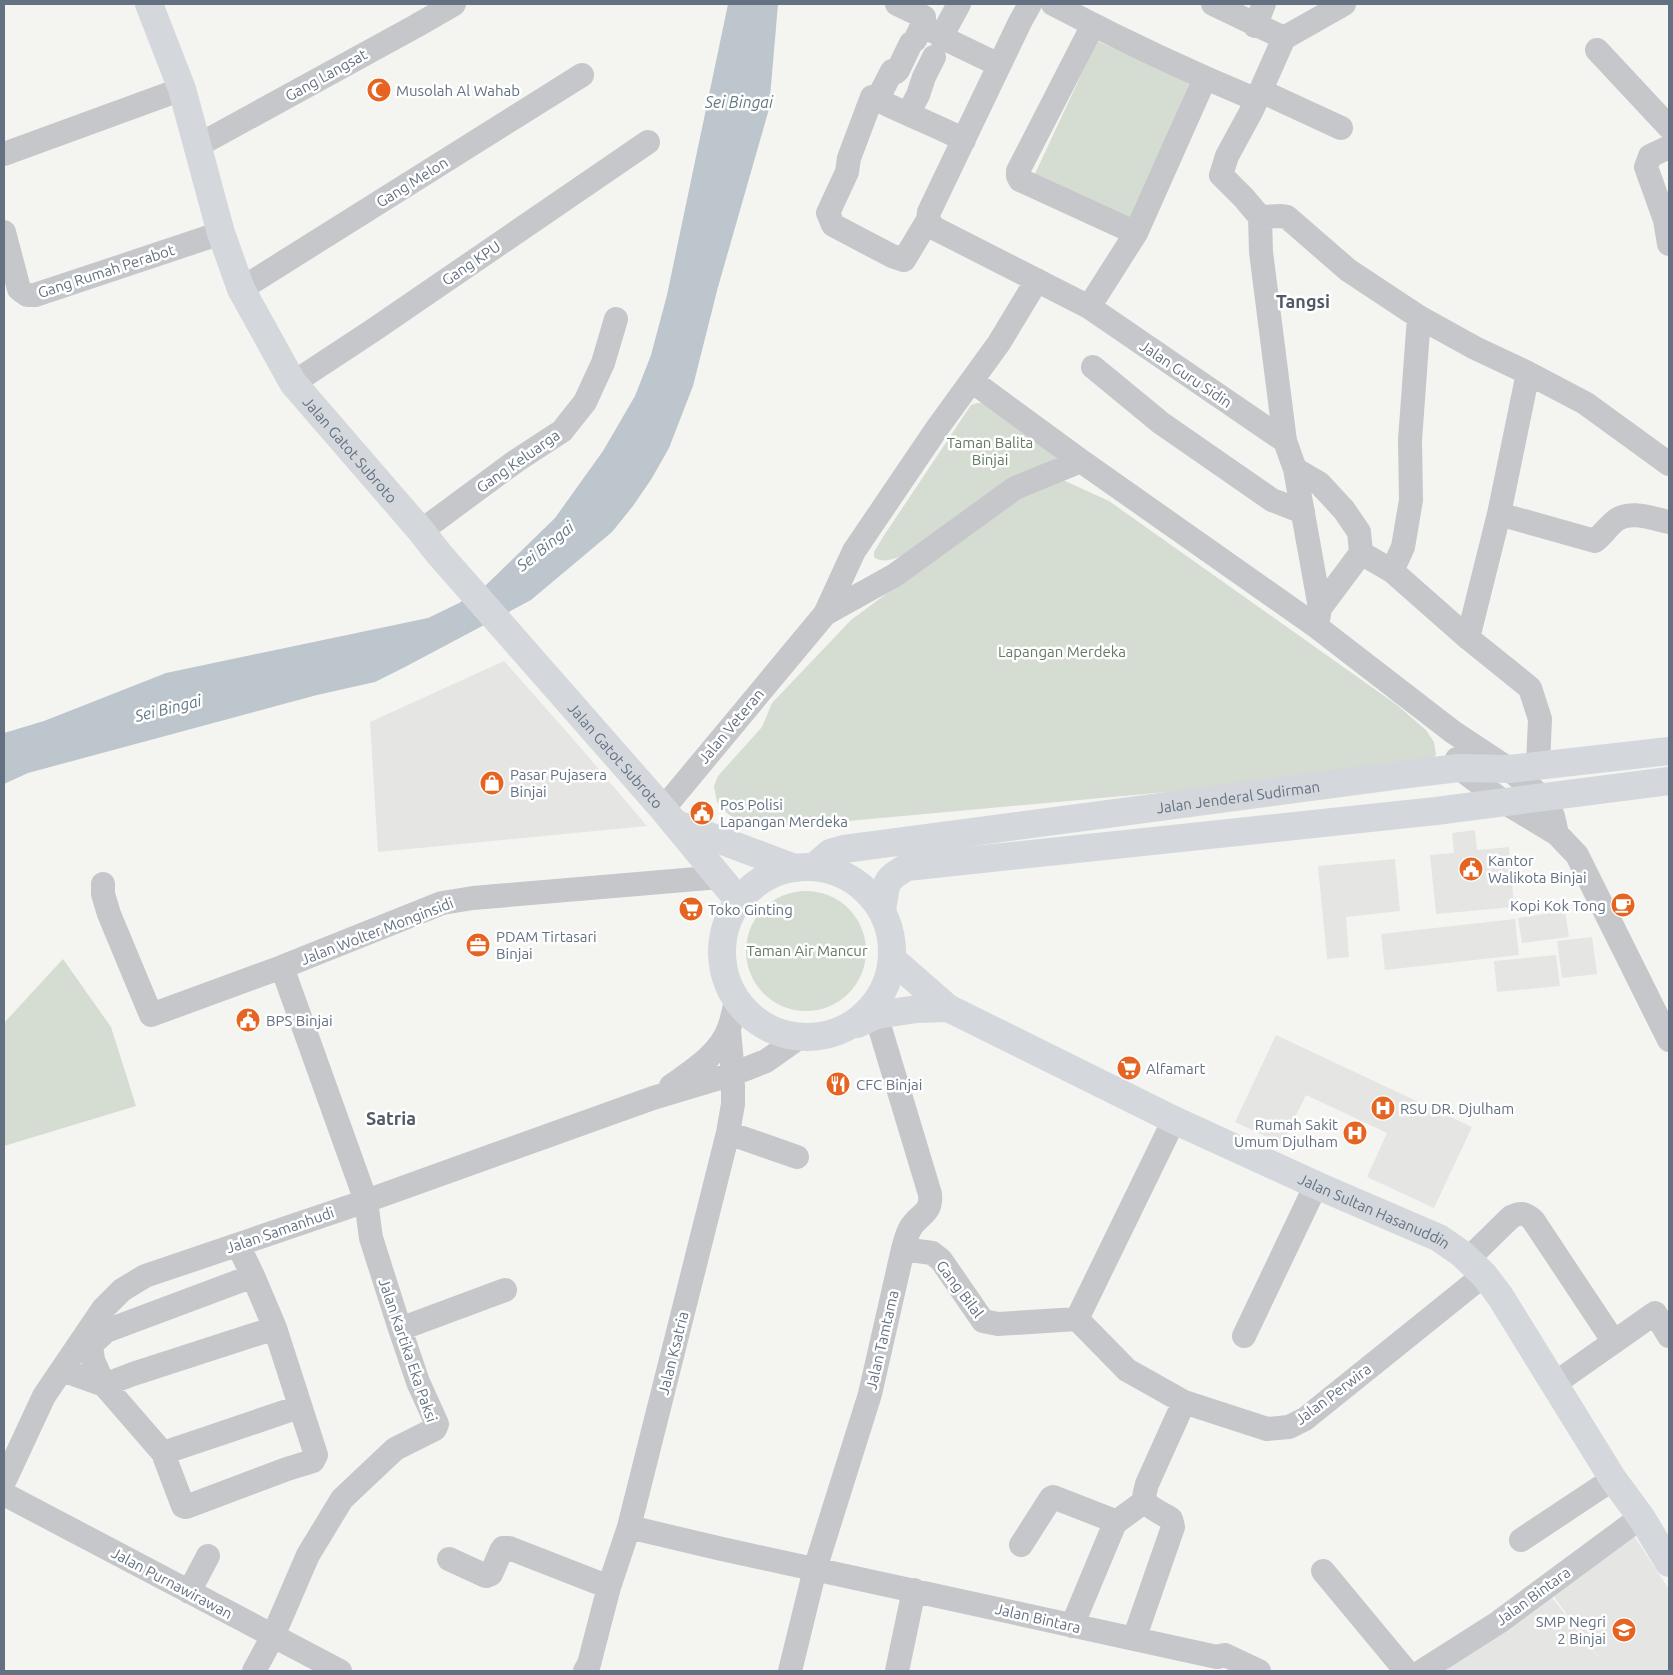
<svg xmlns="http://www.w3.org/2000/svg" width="1673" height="1675" viewBox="0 0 1673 1675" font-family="Ubuntu,sans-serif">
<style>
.built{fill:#e5e6e4}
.green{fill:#d5dcd2}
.water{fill:#bdc6cc}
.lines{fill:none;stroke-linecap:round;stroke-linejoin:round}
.minor{stroke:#c5c7cb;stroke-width:24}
.major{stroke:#d4d8dc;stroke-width:28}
.labels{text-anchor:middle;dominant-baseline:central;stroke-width:5;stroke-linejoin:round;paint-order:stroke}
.street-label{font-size:15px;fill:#637182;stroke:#fff}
.poi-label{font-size:15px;fill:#637182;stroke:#fff;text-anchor:start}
.park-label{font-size:15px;fill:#647962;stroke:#fff}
.water-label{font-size:16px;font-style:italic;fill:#637a86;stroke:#fff}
.quarter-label{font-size:18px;font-weight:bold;fill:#515b67;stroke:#fff}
</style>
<rect width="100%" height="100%" fill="#f4f5f1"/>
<!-- built -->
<path class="built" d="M 504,661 L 574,740 L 647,826 L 378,852 L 370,722 Z
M 1475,830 L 1477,850 L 1509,847 L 1514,907 L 1436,914 L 1430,855 L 1454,853 L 1452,833 Z
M 1395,859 L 1400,911 L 1346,917 L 1349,957 L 1327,959 L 1318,866 Z
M 1565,911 L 1569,937 L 1522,943 L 1518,918 Z
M 1515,919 L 1519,955 L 1385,970 L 1381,934 Z
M 1592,937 L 1597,974 L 1562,978 L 1557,941 Z
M 1556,955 L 1560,986 L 1497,992 L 1494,961 Z
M 1276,1035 L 1472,1127 L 1434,1208 L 1367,1177 L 1387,1133 L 1306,1095 L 1282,1144 L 1235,1122 Z
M 1632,1533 L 1669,1589 L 1669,1671 L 1449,1671 L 1443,1664 L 1547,1591 L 1605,1666 L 1546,1586 Z"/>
<!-- green -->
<path class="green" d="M 1097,41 L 1190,81 L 1130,223 L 1032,180 Z
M 977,403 L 989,403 L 1066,464 L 902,556 C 892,559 883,564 874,557 L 874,552 L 883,537 L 971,405 Z
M 1063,480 L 1109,501 L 1397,705 L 1426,730 L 1434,742 L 1436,755 L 1423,767 L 1255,784 L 793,826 L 741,822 L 728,814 L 717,802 L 714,786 L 718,776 L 762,727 L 772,703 L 851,620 L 1021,494 Z
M746 951a60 60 0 1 1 120 0a60 60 0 1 1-120 0Z
M 63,959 L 111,1027 L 136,1106 L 4,1146 L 4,1023 Z"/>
<!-- water -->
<path class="water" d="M 728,4 L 778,4 L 769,109 L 718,287 L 693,386 L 669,448 L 652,478 L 633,506 L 612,532 L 531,600 L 405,667 L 375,682 L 317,695 L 28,773 L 4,784 L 4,733 L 44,721 L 166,673 L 428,618 L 459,603 L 486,585 L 555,518 L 603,451 L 635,396 L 651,355 L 667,295 Z"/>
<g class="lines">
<!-- minor -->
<path class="minor" d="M 897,4 L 924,17 L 921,25 L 922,26
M 959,4 L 941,37 L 999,65
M 1030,4 L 1020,22 L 929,212 L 928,220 L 934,228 L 1089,307 L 1285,441
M 1053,4 C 1119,39 1187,71 1257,100
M 1213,4 L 1284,38
M 1093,25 L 1018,171 L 1018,176 L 1020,180 L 1136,233
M 1255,26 L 1264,4
M 1597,50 L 1669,127
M 1261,91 L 1341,128
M 877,100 L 892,71 L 896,72 L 898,70 L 911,43 L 915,40 L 922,26 L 941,35
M 908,114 L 918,95 L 924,77 L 934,57
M 197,146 L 416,26 L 454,4
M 1669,147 L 1650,156 L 1646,167 L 1665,220 L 1669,244
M 4,154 L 182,89
M 1260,217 L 1280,216 L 1287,217 L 1348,270 L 1419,317 L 1475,348 L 1528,373 L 1585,403 L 1669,464
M 928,220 L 904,260 L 892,256 L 833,225 L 828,213 L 847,172 L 849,158 L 872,97 C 902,113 934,124 964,140
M 4,232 L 19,289 L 27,295 L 35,295 L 221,233
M 241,289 L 582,75
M 1089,307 L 1136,233 L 1205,78
M 1093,367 L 1161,423 L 1272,500 L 1303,512
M 972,381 L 1081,461 L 1317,627 L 1453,732 L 1509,769 L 1542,797 L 1553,816 L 1557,834
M 293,383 L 372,331 L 648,142
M 1295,469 L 1319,483 L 1344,510 L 1359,532 L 1361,553 L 1320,608
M 1499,514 L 1595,541 C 1602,535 1608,527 1615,521 C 1630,509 1653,519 1669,522
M 421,531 L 516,461 L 562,431 L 585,402 L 603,363 L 616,319
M 1361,553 L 1392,571 L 1468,638 L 1530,688 L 1540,719 L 1538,765
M 1392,571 L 1403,547 L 1411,500 L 1410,440 L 1419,317
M 825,614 L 895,575 L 1015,488 L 1081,461
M 1317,627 L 1320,608 L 1295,469 L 1285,441 L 1261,252 L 1260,217 L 1244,198 L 1221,175 L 1227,156 L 1252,110 L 1284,38 L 1344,4
M 1468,638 L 1499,514 L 1528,373
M 1457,759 L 1459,768 L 1504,802 L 1557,834 L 1577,855 L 1669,1040
M 663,809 L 825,614 L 854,551 L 938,427 L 999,343 L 1037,280
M 103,884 L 103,894 L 109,914 L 151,1015 L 282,967 L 442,903 L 473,898 L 720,877
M 671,1086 C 692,1071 720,1054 729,1028 C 732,1020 734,1010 736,1001
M 1174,1120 L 1077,1319 L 1127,1370 L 1184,1402 L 1267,1429 L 1289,1427 L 1305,1419 L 1484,1275
M 728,1133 L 797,1157
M 903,1249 L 932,1253 L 941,1260 L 983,1321 L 998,1324 L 1077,1319
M 1468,1259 L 1511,1217 C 1521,1212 1525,1213 1533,1220 L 1614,1342
M 253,1276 L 106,1331 L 91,1345 L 93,1360 L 104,1385 L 133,1374 L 275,1328
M 400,1329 L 505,1290
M 1244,1336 L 1316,1185
M 62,1370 L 104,1385 L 163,1453 L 183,1506 L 186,1507 L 287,1469 L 313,1461 L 316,1455 L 275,1328 L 253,1276 L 238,1245
M 1554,1384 L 1655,1313 L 1669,1336
M 163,1453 L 299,1407
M 4,1482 L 44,1396 L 103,1309 L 122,1290 L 145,1276 L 366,1201 L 653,1098 L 733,1074 L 766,1061 L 800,1037
M 4,1494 L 340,1671
M 629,1527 L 722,1549 L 1217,1657 L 1225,1655 L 1259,1671
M 1521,1540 L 1613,1479
M 1021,1545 L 1051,1498 L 1053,1497 L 1112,1520 L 1115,1523
M 449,1559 L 486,1576 L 491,1574 L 501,1551 L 503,1548 L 509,1548 L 609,1587
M 1323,1571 L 1406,1671
M 189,1592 L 208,1556
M 1072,1626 L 1115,1523 L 1145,1501
M 1134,1639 L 1173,1527 L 1171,1519 C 1165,1515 1147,1507 1145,1500 C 1143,1496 1146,1489 1147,1484 L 1184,1402
M 254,1671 L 273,1636 L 308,1555 L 342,1499 L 395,1449 L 435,1429 L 437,1424 L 418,1382 L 400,1329 L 371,1238 L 366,1201 L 282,967
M 585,1671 L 589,1664 L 609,1587 L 629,1527 L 728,1133 L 733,1104 L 733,1074 L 729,1030
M 790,1671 L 815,1569 L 870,1394 L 903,1249 C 905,1242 907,1233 911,1227 C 920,1213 932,1214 930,1194 L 876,1015
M 897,1671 L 914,1590
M 1422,1671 L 1499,1622 L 1641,1517"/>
<!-- major -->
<g class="major">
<path id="s1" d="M 149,4 L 182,89 L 221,233 L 241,289 L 293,383 L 421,531 L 439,554 L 663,809 L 739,901"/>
<path d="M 677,824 L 795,868"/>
<path id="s2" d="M 815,866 L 830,853 L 844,849 L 1408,774 L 1459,768 L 1509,769 L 1669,751"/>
<circle cx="807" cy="952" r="85"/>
<path d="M 882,910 C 887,884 882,881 907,867 L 1436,811 L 1669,781"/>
<path id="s3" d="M 893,960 L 948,1008 L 1174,1120 L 1316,1185 L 1439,1238 L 1462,1254 L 1484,1275 L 1500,1296 L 1613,1479 L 1641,1517 L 1669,1563"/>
<path d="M 857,1024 L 876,1015 L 917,1009 L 948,1008"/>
</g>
</g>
<!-- icons -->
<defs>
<symbol id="mosque-disc" viewBox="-11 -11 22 22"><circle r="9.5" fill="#e56421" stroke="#fff"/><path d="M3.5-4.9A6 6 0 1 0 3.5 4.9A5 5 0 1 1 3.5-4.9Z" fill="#fff"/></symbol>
<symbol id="shop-disc" viewBox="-11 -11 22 22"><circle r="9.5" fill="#e56421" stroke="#fff"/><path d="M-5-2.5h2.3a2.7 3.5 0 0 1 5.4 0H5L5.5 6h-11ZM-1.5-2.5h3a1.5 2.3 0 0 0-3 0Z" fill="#fff"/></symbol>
<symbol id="civic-disc" viewBox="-11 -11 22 22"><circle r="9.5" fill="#e56421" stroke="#fff"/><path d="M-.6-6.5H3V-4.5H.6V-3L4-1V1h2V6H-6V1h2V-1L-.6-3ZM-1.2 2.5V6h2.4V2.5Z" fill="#fff"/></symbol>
<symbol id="cafe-disc" viewBox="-11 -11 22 22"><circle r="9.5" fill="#e56421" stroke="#fff"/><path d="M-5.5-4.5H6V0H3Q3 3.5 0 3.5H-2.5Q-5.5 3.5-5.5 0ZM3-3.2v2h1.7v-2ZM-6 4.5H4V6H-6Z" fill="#fff"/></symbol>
<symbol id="supermarket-disc" viewBox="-11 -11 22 22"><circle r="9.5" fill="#e56421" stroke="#fff"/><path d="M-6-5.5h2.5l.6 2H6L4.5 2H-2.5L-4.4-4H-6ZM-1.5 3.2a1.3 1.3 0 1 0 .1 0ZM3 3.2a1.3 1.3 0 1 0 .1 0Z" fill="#fff"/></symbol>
<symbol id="office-disc" viewBox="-11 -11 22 22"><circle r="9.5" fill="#e56421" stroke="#fff"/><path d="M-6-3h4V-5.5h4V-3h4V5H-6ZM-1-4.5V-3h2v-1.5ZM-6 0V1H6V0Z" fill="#fff"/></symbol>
<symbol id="restaurant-disc" viewBox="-11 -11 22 22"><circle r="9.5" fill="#e56421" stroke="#fff"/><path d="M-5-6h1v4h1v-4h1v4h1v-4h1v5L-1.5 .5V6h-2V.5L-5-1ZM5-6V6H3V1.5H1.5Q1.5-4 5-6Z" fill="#fff"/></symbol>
<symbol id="hospital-disc" viewBox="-11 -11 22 22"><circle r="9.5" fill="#e56421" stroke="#fff"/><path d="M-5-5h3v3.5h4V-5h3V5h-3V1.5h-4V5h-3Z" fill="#fff"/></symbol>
<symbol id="school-disc" viewBox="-11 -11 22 22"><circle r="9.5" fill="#e56421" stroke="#fff"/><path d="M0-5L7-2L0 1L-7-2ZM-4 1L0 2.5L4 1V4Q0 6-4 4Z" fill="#fff"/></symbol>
</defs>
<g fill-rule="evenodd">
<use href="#mosque-disc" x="365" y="76" width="28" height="28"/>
<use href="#shop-disc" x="478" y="769" width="28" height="28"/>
<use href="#civic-disc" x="688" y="799" width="28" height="28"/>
<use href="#civic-disc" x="1457" y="855" width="28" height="28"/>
<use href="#cafe-disc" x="1609" y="891" width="28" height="28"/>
<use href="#supermarket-disc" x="677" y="895" width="28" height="28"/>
<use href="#office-disc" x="464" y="931" width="28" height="28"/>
<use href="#civic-disc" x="234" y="1006" width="28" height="28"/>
<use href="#supermarket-disc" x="1115" y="1054" width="28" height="28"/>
<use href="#restaurant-disc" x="824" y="1070" width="28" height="28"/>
<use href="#hospital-disc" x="1369" y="1094" width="28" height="28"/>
<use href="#hospital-disc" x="1341" y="1119" width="28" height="28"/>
<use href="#school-disc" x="1610" y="1616" width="28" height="28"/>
</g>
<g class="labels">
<!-- street labels -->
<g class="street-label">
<text transform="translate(326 75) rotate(-29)">Gang Langsat</text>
<text transform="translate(412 182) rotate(-32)">Gang Melon</text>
<text transform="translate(471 263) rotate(-34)">Gang KPU</text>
<text transform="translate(106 271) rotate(-18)">Gang Rumah Perabot</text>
<text transform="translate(1186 374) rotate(34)">Jalan Guru Sidin</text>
<text stroke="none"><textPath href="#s1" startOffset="495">Jalan Gatot Subroto</textPath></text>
<text transform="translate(518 461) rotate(-35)">Gang Keluarga</text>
<text transform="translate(731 726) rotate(-50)">Jalan Veteran</text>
<text stroke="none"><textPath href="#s1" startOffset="900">Jalan Gatot Subroto</textPath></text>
<text stroke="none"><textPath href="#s2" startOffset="432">Jalan Jenderal Sudirman</textPath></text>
<text transform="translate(377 931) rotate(-21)">Jalan Wolter Monginsidi</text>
<text stroke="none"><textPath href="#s3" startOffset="545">Jalan Sultan Hasanuddin</textPath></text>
<text transform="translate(280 1230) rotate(-19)">Jalan Samanhudi</text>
<text transform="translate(960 1289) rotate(53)">Gang Bilal</text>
<text transform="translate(882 1340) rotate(-77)">Jalan Tamtama</text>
<text transform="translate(408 1350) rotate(71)">Jalan Kartika Eka Paksi</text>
<text transform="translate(673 1353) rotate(-76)">Jalan Ksatria</text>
<text transform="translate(1333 1394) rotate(-37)">Jalan Perwira</text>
<text transform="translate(172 1583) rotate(28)">Jalan Purnawirawan</text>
<text transform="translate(1533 1596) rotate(-36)">Jalan Bintara</text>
<text transform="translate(1038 1618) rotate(13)">Jalan Bintara</text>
</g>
<!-- poi labels -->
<g class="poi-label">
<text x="396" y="90">Musolah Al Wahab</text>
<text x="510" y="774">Pasar Pujasera<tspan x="510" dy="17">Binjai</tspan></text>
<text x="720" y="804">Pos Polisi<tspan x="720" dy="17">Lapangan Merdeka</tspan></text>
<text x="1488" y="860">Kantor<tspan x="1488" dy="17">Walikota Binjai</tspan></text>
<text x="1606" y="905" text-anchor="end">Kopi Kok Tong</text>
<text x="708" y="909">Toko Ginting</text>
<text x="496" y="936">PDAM Tirtasari<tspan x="496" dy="17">Binjai</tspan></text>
<text x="266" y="1020">BPS Binjai</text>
<text x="1146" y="1068">Alfamart</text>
<text x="856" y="1084">CFC Binjai</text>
<text x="1400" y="1108">RSU DR. Djulham</text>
<text x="1338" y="1124" text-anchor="end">Rumah Sakit<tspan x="1338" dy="17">Umum Djulham</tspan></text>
<text x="1606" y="1621" text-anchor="end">SMP Negri<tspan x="1606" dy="17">2 Binjai</tspan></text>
</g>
<!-- park labels -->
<g class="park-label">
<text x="990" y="442">Taman Balita<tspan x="990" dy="17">Binjai</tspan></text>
<text x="1062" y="651">Lapangan Merdeka</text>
<text x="807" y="950">Taman Air Mancur</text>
</g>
<!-- water labels -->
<g class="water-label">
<text x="739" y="102">Sei Bingai</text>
<text transform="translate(545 546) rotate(-39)">Sei Bingai</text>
<text transform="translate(168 708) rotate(-14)">Sei Bingai</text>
</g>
<!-- quarter labels -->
<g class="quarter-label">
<text x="1303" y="301">Tangsi</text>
<text x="391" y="1118">Satria</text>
</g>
</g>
<!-- border -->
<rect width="1673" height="1675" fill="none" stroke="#637182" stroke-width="10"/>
</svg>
